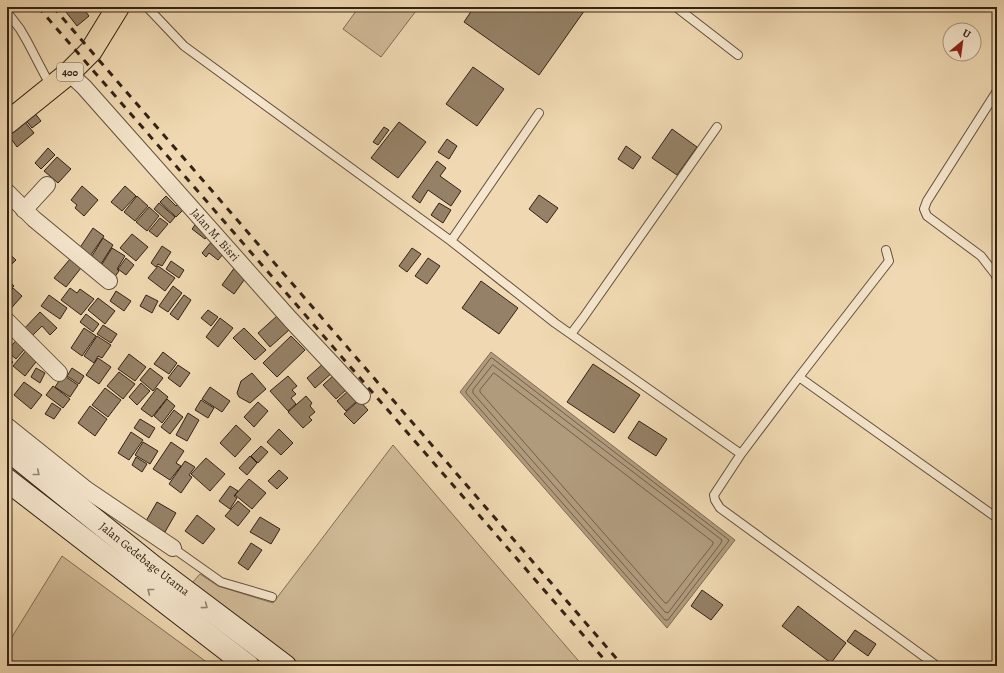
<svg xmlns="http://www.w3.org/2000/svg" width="1004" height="673" viewBox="0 0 1004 673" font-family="Alegreya,serif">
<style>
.green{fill:#d0ba97;stroke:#826e56}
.water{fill:#b09b7d;stroke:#7e6b53}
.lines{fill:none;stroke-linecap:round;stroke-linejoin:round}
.shore{stroke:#725e49;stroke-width:1}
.building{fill:#958167;stroke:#332215}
.service-casing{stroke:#62503c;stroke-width:10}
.minor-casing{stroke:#62503c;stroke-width:18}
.secondary-casing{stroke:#332215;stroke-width:24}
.primary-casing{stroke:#332215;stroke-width:24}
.service{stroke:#f5e6cd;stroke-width:8}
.minor{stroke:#f5e6cd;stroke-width:16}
.secondary{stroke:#f5e6cd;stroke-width:22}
.primary{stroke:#f0d9b2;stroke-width:22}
.rail{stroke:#332215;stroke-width:3;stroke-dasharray:7 7;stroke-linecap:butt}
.oneway{stroke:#948471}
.labels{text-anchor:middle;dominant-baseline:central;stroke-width:3.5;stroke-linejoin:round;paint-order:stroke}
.shield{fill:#f5e6cd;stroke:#6d5d4c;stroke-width:1}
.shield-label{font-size:11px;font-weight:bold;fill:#332215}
.street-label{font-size:12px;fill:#332215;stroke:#f5e6cd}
</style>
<rect width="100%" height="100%" fill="#f0d9b2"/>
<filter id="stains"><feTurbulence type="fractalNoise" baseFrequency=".005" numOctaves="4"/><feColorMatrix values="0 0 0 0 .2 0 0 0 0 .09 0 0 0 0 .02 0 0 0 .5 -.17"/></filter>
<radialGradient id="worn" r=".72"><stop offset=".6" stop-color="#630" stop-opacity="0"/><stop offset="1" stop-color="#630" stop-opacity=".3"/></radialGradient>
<!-- green -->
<path class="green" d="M 359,7 L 419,7 L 381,57 L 343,29 Z
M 393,445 L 583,666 L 303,666 L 192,583 L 200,574 L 218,586 L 273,603 Z
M 62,556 L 212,666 L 7,666 L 7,645 Z"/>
<!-- water -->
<path class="water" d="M 491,352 L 735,540 L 667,628 L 460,392 Z"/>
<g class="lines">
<!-- shore -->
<path class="shore" d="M 492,358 L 729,540 L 728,542 L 668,620 L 665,620 L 466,393 L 466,391 L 490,359 Z
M 493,365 L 722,540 L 721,543 L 668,613 L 665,612 L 473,393 L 473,390 Z
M 494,373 L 713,542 L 713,544 L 667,603 L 665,603 L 480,392 L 480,390 Z"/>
</g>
<!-- building -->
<path class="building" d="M 72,7 L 82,7 L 89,16 L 77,26 L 66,12 Z
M 474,7 L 587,7 L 539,75 L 464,22 Z
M 473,67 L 504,89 L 477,126 L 446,104 Z
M 33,111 L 41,121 L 32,128 L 24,118 Z
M 21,117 L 34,133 L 17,147 L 12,140 L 9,142 L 7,140 L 7,129 Z
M 399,122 L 426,142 L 398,178 L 371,158 Z
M 384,127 L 389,130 L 378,145 L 373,142 Z
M 672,129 L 697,147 L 677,175 L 652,158 Z
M 447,139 L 457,146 L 449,159 L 438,152 Z
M 626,146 L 641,157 L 633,169 L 618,159 Z
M 48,148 L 55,155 L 41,169 L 35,163 Z
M 57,157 L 71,169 L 58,183 L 44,171 Z
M 437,161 L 446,168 L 440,176 L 461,191 L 451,206 L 428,190 L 420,203 L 412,197 Z
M 82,186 L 98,200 L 84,216 L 75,208 L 77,205 L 71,200 Z
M 125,186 L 136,196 L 122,211 L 111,202 Z
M 539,195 L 558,208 L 547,223 L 529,209 Z
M 137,196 L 148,206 L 135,221 L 124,212 Z
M 166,196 L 176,206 L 182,200 L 188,205 L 176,217 L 160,202 Z
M 159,203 L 175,217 L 170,223 L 154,209 Z
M 439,203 L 451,210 L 443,223 L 431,215 Z
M 149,207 L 159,216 L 147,231 L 136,222 Z
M 160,218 L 168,224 L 157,237 L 149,231 Z
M 198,221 L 211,232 L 205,239 L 192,229 Z
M 93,228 L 104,236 L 88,259 L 77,252 Z
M 132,234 L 148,247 L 136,261 L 120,248 Z
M 103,238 L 113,245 L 99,267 L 89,261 Z
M 212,241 L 225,252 L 218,260 L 209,253 L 206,257 L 202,253 Z
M 162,246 L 171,252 L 162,266 L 158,264 L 156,267 L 151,263 Z
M 112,248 L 125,256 L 117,269 L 119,271 L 114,278 L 99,269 Z
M 412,248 L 421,254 L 407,272 L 399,266 Z
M 7,252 L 16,260 L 7,269 Z
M 126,258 L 134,265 L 126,275 L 118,269 Z
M 428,258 L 440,266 L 427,284 L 415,276 Z
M 70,259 L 81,268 L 66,287 L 54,278 Z
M 171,261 L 184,270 L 179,278 L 166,269 Z
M 158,266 L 175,278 L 165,291 L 148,278 Z
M 235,267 L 247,276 L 234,294 L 222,285 Z
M 7,279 L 14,286 L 7,293 Z
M 481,281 L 518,308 L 499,334 L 462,308 Z
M 173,286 L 182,293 L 168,312 L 159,306 Z
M 13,288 L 22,296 L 7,313 L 7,295 Z
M 70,288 L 77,293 L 80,289 L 94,299 L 81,315 L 61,300 Z
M 116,291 L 131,301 L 124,311 L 110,301 Z
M 49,295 L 67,308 L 60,319 L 41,306 Z
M 146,295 L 158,301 L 152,313 L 140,306 Z
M 184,295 L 191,300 L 178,320 L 170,314 Z
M 98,298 L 115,311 L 105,324 L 88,310 Z
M 208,310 L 218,317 L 211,326 L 201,318 Z
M 40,312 L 57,328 L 50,335 L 42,326 L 29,339 L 21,332 Z
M 86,314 L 99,324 L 93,332 L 80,322 Z
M 277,316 L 289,330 L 270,347 L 258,333 Z
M 220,318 L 233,328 L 218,347 L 206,337 Z
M 7,323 L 17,333 L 7,345 Z
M 103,325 L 117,334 L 111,343 L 97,334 Z
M 84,328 L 96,336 L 82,356 L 71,348 Z
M 244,328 L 266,350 L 255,360 L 233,338 Z
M 97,336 L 111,345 L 102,358 L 98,356 L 94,363 L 84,356 Z
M 291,336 L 305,350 L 277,377 L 263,363 Z
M 19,337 L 29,344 L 16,359 L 7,351 Z
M 28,348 L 39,358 L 25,376 L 13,366 Z
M 163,352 L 177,363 L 169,374 L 154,364 Z
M 129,354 L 146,367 L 135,381 L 118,369 Z
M 7,358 L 13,362 L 7,369 Z
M 98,358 L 111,367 L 99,384 L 86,375 Z
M 325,362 L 333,372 L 315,388 L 307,378 Z
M 593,364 L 640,395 L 614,433 L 567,402 Z
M 178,365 L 190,373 L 180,387 L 168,378 Z
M 36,368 L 45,373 L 40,383 L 31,377 Z
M 72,368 L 84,376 L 79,384 L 67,376 Z
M 150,368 L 163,378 L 153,391 L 140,380 Z
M 119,372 L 135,384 L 123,399 L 107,386 Z
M 252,373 L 266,389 L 250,403 L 239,397 L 237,393 L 241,381 Z
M 63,375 L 78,385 L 70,397 L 55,387 Z
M 334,375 L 347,389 L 336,399 L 323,385 Z
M 288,376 L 297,386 L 292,390 L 296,394 L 291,398 L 296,404 L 288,411 L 270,391 Z
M 24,382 L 42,395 L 31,409 L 14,395 Z
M 141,383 L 150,391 L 137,405 L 129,397 Z
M 53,386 L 70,399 L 63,408 L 46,395 Z
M 210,387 L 230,401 L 222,412 L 202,399 Z
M 105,388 L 121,400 L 108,417 L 92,405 Z
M 157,388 L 168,397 L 152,417 L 141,409 Z
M 348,391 L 357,401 L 346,411 L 337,401 Z
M 306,396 L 312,403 L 310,406 L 315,412 L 309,417 L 312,420 L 303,428 L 288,412 Z
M 167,399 L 175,406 L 162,423 L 154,416 Z
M 201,400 L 214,408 L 208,418 L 195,410 Z
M 359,400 L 368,410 L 354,424 L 344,414 Z
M 258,402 L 268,411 L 254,427 L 244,417 Z
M 52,403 L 61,409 L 54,419 L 45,414 Z
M 90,406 L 107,419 L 95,436 L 78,423 Z
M 174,410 L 183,417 L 170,434 L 161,427 Z
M 188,413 L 199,420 L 187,441 L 176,435 Z
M 140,419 L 155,428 L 149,438 L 134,428 Z
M 639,421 L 667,439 L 656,456 L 628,438 Z
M 236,425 L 251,439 L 235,457 L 220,443 Z
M 279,429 L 293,443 L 281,455 L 267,442 Z
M 131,432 L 143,440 L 129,460 L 118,453 Z
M 143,442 L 158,451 L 150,464 L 135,455 Z
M 171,442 L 184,451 L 176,463 L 181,466 L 170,480 L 153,469 Z
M 261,446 L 268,452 L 258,463 L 251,456 Z
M 250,456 L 257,463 L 247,475 L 239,468 Z
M 136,457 L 147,464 L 142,472 L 132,465 Z
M 206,458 L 225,474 L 210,491 L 191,474 Z
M 185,461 L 195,467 L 189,475 L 192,477 L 181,493 L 169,484 Z
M 279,470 L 288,478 L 277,489 L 268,481 Z
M 249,479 L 266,493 L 252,509 L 235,495 Z
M 230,486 L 238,491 L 234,496 L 237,498 L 230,509 L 219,501 Z
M 238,501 L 250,511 L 238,526 L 225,516 Z
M 157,502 L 176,513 L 165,532 L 146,521 Z
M 197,515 L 215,529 L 203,544 L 185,531 Z
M 260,517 L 280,529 L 271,544 L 250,532 Z
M 251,543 L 262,550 L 248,570 L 238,563 Z
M 702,590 L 723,605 L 711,620 L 691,606 Z
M 798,606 L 846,643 L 831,663 L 782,626 Z
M 855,630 L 876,644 L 868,656 L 847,641 Z"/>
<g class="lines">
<defs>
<path id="service" d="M 147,7 L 184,46 L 451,241 L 555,323 L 741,454 L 799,377 L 889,261 L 886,250
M 676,7 L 738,55
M 7,12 L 20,29 L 27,41 L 51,87
M 997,91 L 927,201 L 924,209 L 927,216 L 981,256 L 995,274 L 997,279
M 451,241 L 539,113
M 571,334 L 583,318 L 717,127
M 799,377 L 997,518
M 741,454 L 714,495 L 715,500 L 720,508 L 937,666
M 173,548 L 221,582 L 272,597"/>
<g id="minor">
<path id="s1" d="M 69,73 L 84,87 L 290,319 L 362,396"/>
<path d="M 7,192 L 34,219 L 109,281"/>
<path d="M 24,210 L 47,185"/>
<path d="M 7,321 L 59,373"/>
<path d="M 7,426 L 87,490 L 173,548"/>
</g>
<g id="secondary">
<path id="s2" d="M 7,449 L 155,568 L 285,666"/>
<path d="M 7,480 L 248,666"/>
</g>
<path id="primary" d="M 7,123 L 69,73 L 91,51 L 118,7"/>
</defs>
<!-- service casing -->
<use href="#service" class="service-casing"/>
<!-- minor casing -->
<use href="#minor" class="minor-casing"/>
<!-- secondary casing -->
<use href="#secondary" class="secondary-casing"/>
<!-- primary casing -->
<use href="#primary" class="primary-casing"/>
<!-- service -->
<use href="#service" class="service"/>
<!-- minor -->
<use href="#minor" class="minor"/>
<!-- secondary -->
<use href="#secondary" class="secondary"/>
<!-- primary -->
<use href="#primary" class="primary"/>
<!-- rail -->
<path class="rail" d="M 38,7 L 610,666
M 53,7 L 623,666"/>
</g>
<!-- one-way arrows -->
<defs><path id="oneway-chevron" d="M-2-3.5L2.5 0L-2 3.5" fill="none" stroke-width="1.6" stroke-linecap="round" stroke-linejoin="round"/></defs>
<g class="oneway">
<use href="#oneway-chevron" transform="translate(37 473) rotate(39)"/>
<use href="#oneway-chevron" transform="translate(150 591) rotate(-142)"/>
<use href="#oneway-chevron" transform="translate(205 606) rotate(37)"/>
</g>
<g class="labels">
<!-- shield labels -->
<rect class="shield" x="57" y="63" width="26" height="18" rx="3"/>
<g class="shield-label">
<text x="70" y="72">400</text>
</g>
<!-- street labels -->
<g class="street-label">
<text stroke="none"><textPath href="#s1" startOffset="218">Jalan M. Bisri</textPath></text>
<text stroke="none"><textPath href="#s2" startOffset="176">Jalan Gedebage Utama</textPath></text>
</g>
</g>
<!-- margin -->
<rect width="1004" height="673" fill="none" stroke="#f0d9b2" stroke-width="24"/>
<rect x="8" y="8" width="988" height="657" fill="none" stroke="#332215" stroke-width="2"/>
<rect x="12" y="12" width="980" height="649" fill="none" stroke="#332215"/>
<!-- north arrow -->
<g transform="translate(962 42) rotate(29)"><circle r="19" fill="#f5e6cd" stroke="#a79883"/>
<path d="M0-3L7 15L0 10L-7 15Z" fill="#8f2418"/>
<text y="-6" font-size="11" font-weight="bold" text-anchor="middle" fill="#332215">U</text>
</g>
<rect width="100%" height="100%" filter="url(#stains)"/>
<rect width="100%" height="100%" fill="url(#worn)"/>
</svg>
